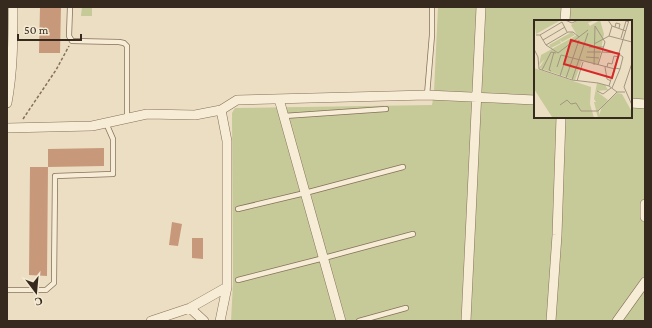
<svg xmlns="http://www.w3.org/2000/svg" width="652" height="328" viewBox="0 0 652 328" font-family="'Crimson Pro',serif">
<style>
.green{fill:#c6c998;fill-rule:evenodd}
.building{fill:#c8987b}
.lines{fill:none;stroke-linecap:round;stroke-linejoin:round}
.lane-casing{stroke:#85705b;stroke-width:6}
.street-casing{stroke:#85705b;stroke-width:10}
.path{stroke:#85705b;stroke-width:1.5;stroke-dasharray:3 2;stroke-linecap:butt}
.lane{stroke:#f7ecd6;stroke-width:4.5}
.street{stroke:#f7ecd6;stroke-width:9}
.inset-road{fill:none;stroke:#a39681;stroke-width:1}
.view{fill:#d62828;fill-opacity:0.15;stroke:#d62828;stroke-width:2}
.inset-edge{fill:none;stroke:#36291e;stroke-width:2}
</style>
<rect width="100%" height="100%" fill="#ecdec3"/>
<!-- green -->
<path class="green" d="M 82,7 L 92,7 L 92,16 L 81,16 Z
M 438,7 L 645,7 L 645,321 L 231,321 L 233,283 L 232,113 L 235,108 L 432,105 L 434,92 ZM 535,21 L 631,21 L 631,117 L 535,117 Z"/>
<!-- building -->
<path class="building" d="M 40,7 L 61,7 L 60,53 L 39,53 Z
M 104,148 L 104,166 L 48,167 L 48,149 Z
M 30,167 L 48,167 L 47,276 L 29,275 Z
M 172,222 L 182,224 L 178,246 L 169,245 Z
M 192,238 L 203,238 L 203,259 L 192,258 Z"/>
<g class="lines">
<defs>
<path id="lane" d="M 70,7 L 69,36 L 72,41 L 119,42 L 124,43 L 127,46 L 127,118
M 427,95 L 432,35 L 432,7
M 284,116 L 386,109
M 238,209 L 305,193 L 403,167
M 238,280 L 324,258 L 413,234
M 7,290 L 46,290 L 54,283 L 55,176 L 113,174 L 113,139 L 106,123
M 359,321 L 406,308"/>
<path id="street" d="M 565,21 L 566,7
M 279,99 L 341,321
M 7,103 C 13,71 13,39 13,7
M 631,103 L 645,104
M 7,128 L 92,126 L 147,114 L 195,115 L 221,110 L 237,100 L 427,95 L 535,100
M 645,217 L 645,204
M 190,308 L 204,321
M 151,321 L 190,308 L 227,287
M 220,321 L 227,287 L 227,141 L 221,110
M 466,321 L 481,7
M 551,321 L 557,235 L 561,117
M 617,321 L 645,282"/>
</defs>
<!-- lane casing -->
<use href="#lane" class="lane-casing"/>
<!-- street casing -->
<use href="#street" class="street-casing"/>
<!-- path -->
<path class="path" d="M 23,119 L 56,70 L 69,46"/>
<!-- lane -->
<use href="#lane" class="lane"/>
<!-- street -->
<use href="#street" class="street"/>
</g>
<!-- overview -->
<g transform="translate(534 20)">
<rect width="98" height="98" fill="#ecdec3"/>
<path d="M 0,0 L 27,0 L 2,14 ZM 44,0 L 61,0 L 54,3 L 56,6 L 66,0 L 70,14 L 64,45 L 48,41 L 41,60 L 5,48 L 11,39 L 5,45 L 7,35 L 43,15 L 37,5 ZM 38,12 L 41,15 L 28,22 L 26,20 L 27,23 L 17,28 L 15,25 ZM 0,48 L 57,67 L 56,84 L 60,98 L 18,97 L 0,69 ZM 63,63 L 71,65 L 74,70 L 62,71 L 74,80 L 65,90 L 65,95 L 68,87 L 83,73 L 88,74 L 98,92 L 98,98 L 64,98 L 60,82 L 62,82 L 60,79 Z" fill="#c6c998"/>
<path class="inset-road" d="M 31,0 L 38,3 L 44,0M 74,0 L 78,6 L 92,11M 78,6 L 75,16 L 98,22M 81,7 L 82,3 L 86,4 L 85,8M 2,15 L 6,15 L 12,25 L 34,12 L 39,12 L 45,17M 6,15 L 28,2 L 33,12M 87,18 L 92,1 L 95,2M 9,20 L 31,7M 60,24 L 75,16M 12,25 L 24,33 L 54,10M 55,27 L 70,27M 0,29 L 4,37 L 5,49 L 38,60 L 64,63 L 75,66 L 83,72 L 91,72M 53,32 L 67,32M 68,32 L 86,33M 85,34 L 89,37 L 86,49M 52,37 L 65,38M 98,43 L 90,67 L 98,85M 60,45 L 61,6 L 71,22 L 64,45M 23,47 L 27,35 L 81,49M 71,47 L 73,59 L 77,61M 73,47 L 74,43 L 78,44 L 80,36 L 85,37M 8,50 L 17,32 L 22,33M 17,51 L 15,50 L 20,32M 26,56 L 35,28M 32,58 L 45,20M 38,60 L 54,13M 43,61 L 49,42M 75,66 L 95,0M 78,68 L 86,49 L 81,48M 63,71 L 69,74 L 77,68M 26,85 L 33,80 L 37,84 L 42,83 L 47,91 L 64,91 L 83,72"/>
<path class="view" d="M 37,20 L 85,34 L 78,58 L 30,44 Z"/>
<rect width="98" height="98" class="inset-edge"/>
</g>
<!-- border -->
<rect width="652" height="328" fill="none" stroke="#36291e" stroke-width="16"/>
<!-- north arrow -->
<g transform="translate(36 292) rotate(164)" stroke="#f4e9d3" stroke-width="3" paint-order="stroke">
<path d="M0-3L7 15L0 10L-7 15Z" fill="#36291e"/>
<text y="-6" font-size="11" font-weight="bold" text-anchor="middle" fill="#36291e">С</text>
</g>
<!-- scale -->
<path d="M18 34v6h63v-6" fill="none" stroke="#36291e" stroke-width="2"/>
<text x="24" y="34" font-size="12" fill="#36291e" stroke="#f4e9d3" stroke-width="3" paint-order="stroke">50 m</text>
</svg>
